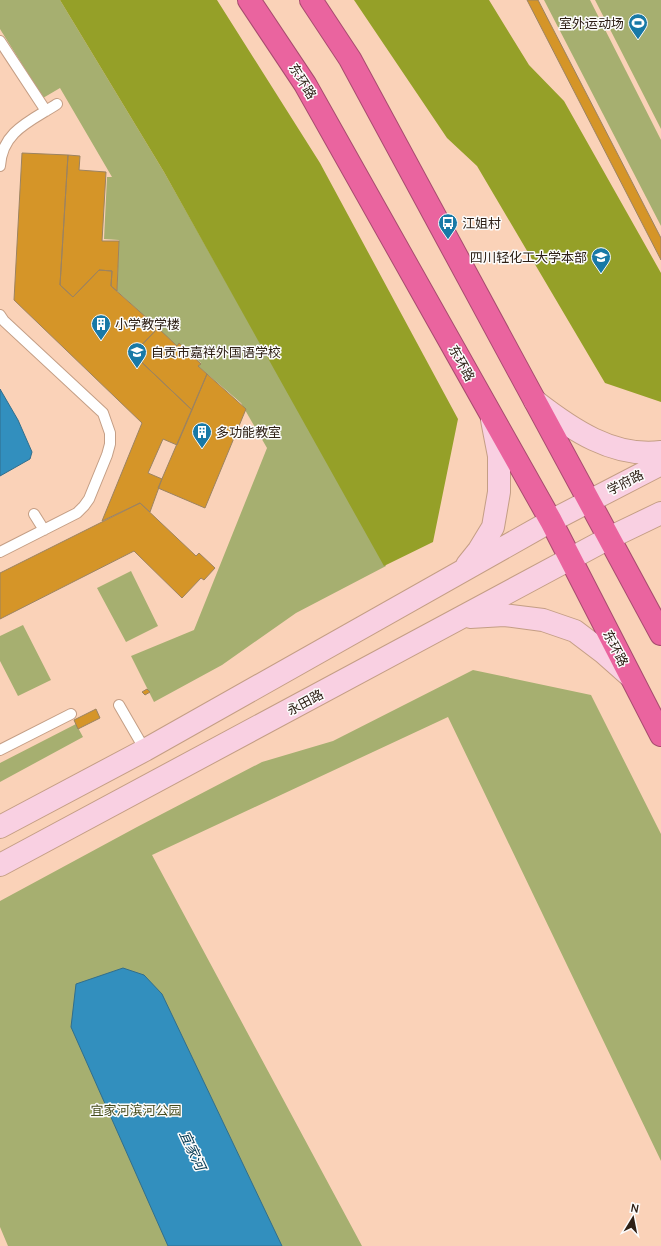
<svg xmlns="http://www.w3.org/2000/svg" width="661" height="1246" viewBox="0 0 661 1246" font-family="Manrope,'Noto Sans SC',sans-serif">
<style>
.green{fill:#a6af70}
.forest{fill:#95a028}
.water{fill:#328fbe;stroke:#316e8c}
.building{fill:#d59528;stroke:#9c8361}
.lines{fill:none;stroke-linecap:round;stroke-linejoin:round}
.lane-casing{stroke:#c49e85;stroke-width:12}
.secondary-casing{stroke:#c49e85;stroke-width:24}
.highway-casing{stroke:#a84c6f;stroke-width:24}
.lane{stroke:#fff;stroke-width:10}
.secondary{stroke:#f9d0e2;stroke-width:22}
.highway{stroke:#ea649f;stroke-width:22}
.labels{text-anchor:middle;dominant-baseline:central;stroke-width:3;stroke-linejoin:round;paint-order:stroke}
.poi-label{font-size:13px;fill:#2e2016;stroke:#fcfcfc;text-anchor:start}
.street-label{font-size:13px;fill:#2e2016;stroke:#fcfcfc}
.park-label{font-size:13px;fill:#444a1b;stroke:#fcfcfc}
.water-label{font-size:14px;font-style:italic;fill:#003750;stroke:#fcfcfc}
</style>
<rect width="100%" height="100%" fill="#fad2b8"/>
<!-- green -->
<path class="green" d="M 0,0 L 60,0 L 164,172 L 386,566 L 296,613 L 222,665 L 154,702 L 131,656 L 194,630 L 267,448 L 241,403 L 198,366 L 201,363 L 180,344 L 177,346 L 117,291 L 119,240 L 104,239 L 107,177 L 112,177 L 60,88 L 43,98 L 0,29 Z
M 544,0 L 590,0 L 661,140 L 661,226 Z
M 595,0 L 661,0 L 661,129 Z
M 131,571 L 158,626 L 126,642 L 97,588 Z
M 23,625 L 51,680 L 18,696 L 0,661 L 0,636 Z
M 473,670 L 591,695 L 661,834 L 661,1161 L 448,717 L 152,855 L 362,1246 L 8,1246 L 0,1227 L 0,901 L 137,827 L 262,762 L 333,741 Z
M 76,724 L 83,737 L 0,782 L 0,763 Z"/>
<!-- forest -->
<path class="forest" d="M 60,0 L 217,0 L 320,163 L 458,419 L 433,542 L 384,566 L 164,172 Z
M 354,0 L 489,0 L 529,65 L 564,101 L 661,273 L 661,402 L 605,383 L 477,166 L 447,138 Z"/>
<!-- water -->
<path class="water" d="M 0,389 L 18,420 L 32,452 L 30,459 L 0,476 Z
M 123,968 L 144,975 L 162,994 L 282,1246 L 168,1246 L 71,1027 L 76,984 Z"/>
<!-- building -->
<path class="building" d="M 527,0 L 538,0 L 661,238 L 661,260 Z
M 22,153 L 68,155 L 60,285 L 73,297 L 99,270 L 112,271 L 111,286 L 158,328 L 133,354 L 192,410 L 177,445 L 163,439 L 148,473 L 162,479 L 150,512 L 140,503 L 102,521 L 142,423 L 14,300 Z
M 68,155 L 80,156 L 79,170 L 106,172 L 102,241 L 119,241 L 117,291 L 111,286 L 112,271 L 99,270 L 73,297 L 60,285 Z
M 158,328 L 177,346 L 179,343 L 201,364 L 198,366 L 207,374 L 192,410 L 133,354 Z
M 207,374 L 246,409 L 205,508 L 158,488 Z
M 140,503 L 196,556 L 199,553 L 215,568 L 204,580 L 201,578 L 182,598 L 134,551 L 0,619 L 0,573 Z
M 147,689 L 150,692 L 145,695 L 142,692 Z
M 96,709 L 100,718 L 78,729 L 74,720 Z"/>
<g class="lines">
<defs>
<path id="lane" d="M 0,41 L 46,111
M 0,166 C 2,131 31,121 57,104
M 0,315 L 4,321 L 103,413 L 110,433 L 110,444 L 107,455 L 89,499 L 84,506 L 77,513 L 0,552
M 34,514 L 44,530
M 119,705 L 145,750
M 0,750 L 71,714"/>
<path id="secondary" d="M 535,401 C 571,429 613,458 661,452
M 467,565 L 479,550 L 493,527 L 499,492 L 499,456 L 492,420
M 470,617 L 504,615 L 543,620 L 575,631 L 604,653 L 630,676
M 0,827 L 145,750 L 551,521 L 661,464
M 0,865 L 609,538 L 661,513"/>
<path id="highway" d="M 249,0 L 305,84 L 551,521 L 661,735
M 311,0 L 350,59 L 661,634"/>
</defs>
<!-- lane casing -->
<use href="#lane" class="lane-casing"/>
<!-- secondary casing -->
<use href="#secondary" class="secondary-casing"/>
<!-- highway casing -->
<use href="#highway" class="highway-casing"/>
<!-- lane -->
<use href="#lane" class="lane"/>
<!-- secondary -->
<use href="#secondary" class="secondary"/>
<!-- highway -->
<use href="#highway" class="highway"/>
</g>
<!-- icons -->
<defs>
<symbol id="stadium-pin" viewBox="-11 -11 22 30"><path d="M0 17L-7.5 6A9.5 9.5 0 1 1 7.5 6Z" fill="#1879a6" stroke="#fcfcfc"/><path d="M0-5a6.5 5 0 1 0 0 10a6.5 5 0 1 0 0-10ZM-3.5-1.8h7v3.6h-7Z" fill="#fff"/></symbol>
<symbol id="bus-pin" viewBox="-11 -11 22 30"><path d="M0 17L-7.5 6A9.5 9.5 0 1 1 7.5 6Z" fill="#1879a6" stroke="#fcfcfc"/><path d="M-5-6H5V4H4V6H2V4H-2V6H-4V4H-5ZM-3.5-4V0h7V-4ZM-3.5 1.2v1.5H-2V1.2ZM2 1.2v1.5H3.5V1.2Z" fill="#fff"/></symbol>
<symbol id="university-pin" viewBox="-11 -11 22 30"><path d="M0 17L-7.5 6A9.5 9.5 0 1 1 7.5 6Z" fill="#1879a6" stroke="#fcfcfc"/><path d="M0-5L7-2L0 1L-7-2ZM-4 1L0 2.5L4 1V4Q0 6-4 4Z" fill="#fff"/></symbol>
<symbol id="building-pin" viewBox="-11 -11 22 30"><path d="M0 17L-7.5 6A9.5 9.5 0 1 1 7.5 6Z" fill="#1879a6" stroke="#fcfcfc"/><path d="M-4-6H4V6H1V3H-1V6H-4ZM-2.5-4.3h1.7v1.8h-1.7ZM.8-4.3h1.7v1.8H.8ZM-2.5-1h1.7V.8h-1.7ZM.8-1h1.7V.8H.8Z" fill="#fff"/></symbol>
<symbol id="school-pin" viewBox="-11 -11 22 30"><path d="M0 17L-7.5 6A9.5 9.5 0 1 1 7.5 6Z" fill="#1879a6" stroke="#fcfcfc"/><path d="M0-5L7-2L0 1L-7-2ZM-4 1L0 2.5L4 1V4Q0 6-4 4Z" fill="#fff"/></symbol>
</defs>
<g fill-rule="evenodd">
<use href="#stadium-pin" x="627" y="12" width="22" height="30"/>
<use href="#bus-pin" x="437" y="212" width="22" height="30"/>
<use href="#university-pin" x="590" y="246" width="22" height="30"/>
<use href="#building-pin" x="90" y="313" width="22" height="30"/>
<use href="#school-pin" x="126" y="341" width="22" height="30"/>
<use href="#building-pin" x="191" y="421" width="22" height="30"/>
</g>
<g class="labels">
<!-- poi labels -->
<g class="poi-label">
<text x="624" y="23" text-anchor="end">室外运动场</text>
<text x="462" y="223">江姐村</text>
<text x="587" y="257" text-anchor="end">四川轻化工大学本部</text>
<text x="115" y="324">小学教学楼</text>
<text x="151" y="352">自贡市嘉祥外国语学校</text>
<text x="216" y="432">多功能教室</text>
</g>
<!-- street labels -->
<g class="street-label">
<text transform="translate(303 81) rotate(58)">东环路</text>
<text transform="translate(462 363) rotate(61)">东环路</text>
<text transform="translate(625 482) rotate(-27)">学府路</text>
<text transform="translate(616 648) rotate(63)">东环路</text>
<text transform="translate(305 702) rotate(-28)">永田路</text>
</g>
<!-- park labels -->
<g class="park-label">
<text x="136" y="1110">宜家河滨河公园</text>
</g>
<!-- water labels -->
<g class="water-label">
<text transform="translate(193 1150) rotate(65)">宜家河</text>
</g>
</g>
<!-- north arrow -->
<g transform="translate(633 1218) rotate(10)" stroke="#fcfcfc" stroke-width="3" paint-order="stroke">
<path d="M0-3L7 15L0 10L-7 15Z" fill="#2e2016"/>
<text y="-6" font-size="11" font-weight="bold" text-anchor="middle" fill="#2e2016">N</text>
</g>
</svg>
